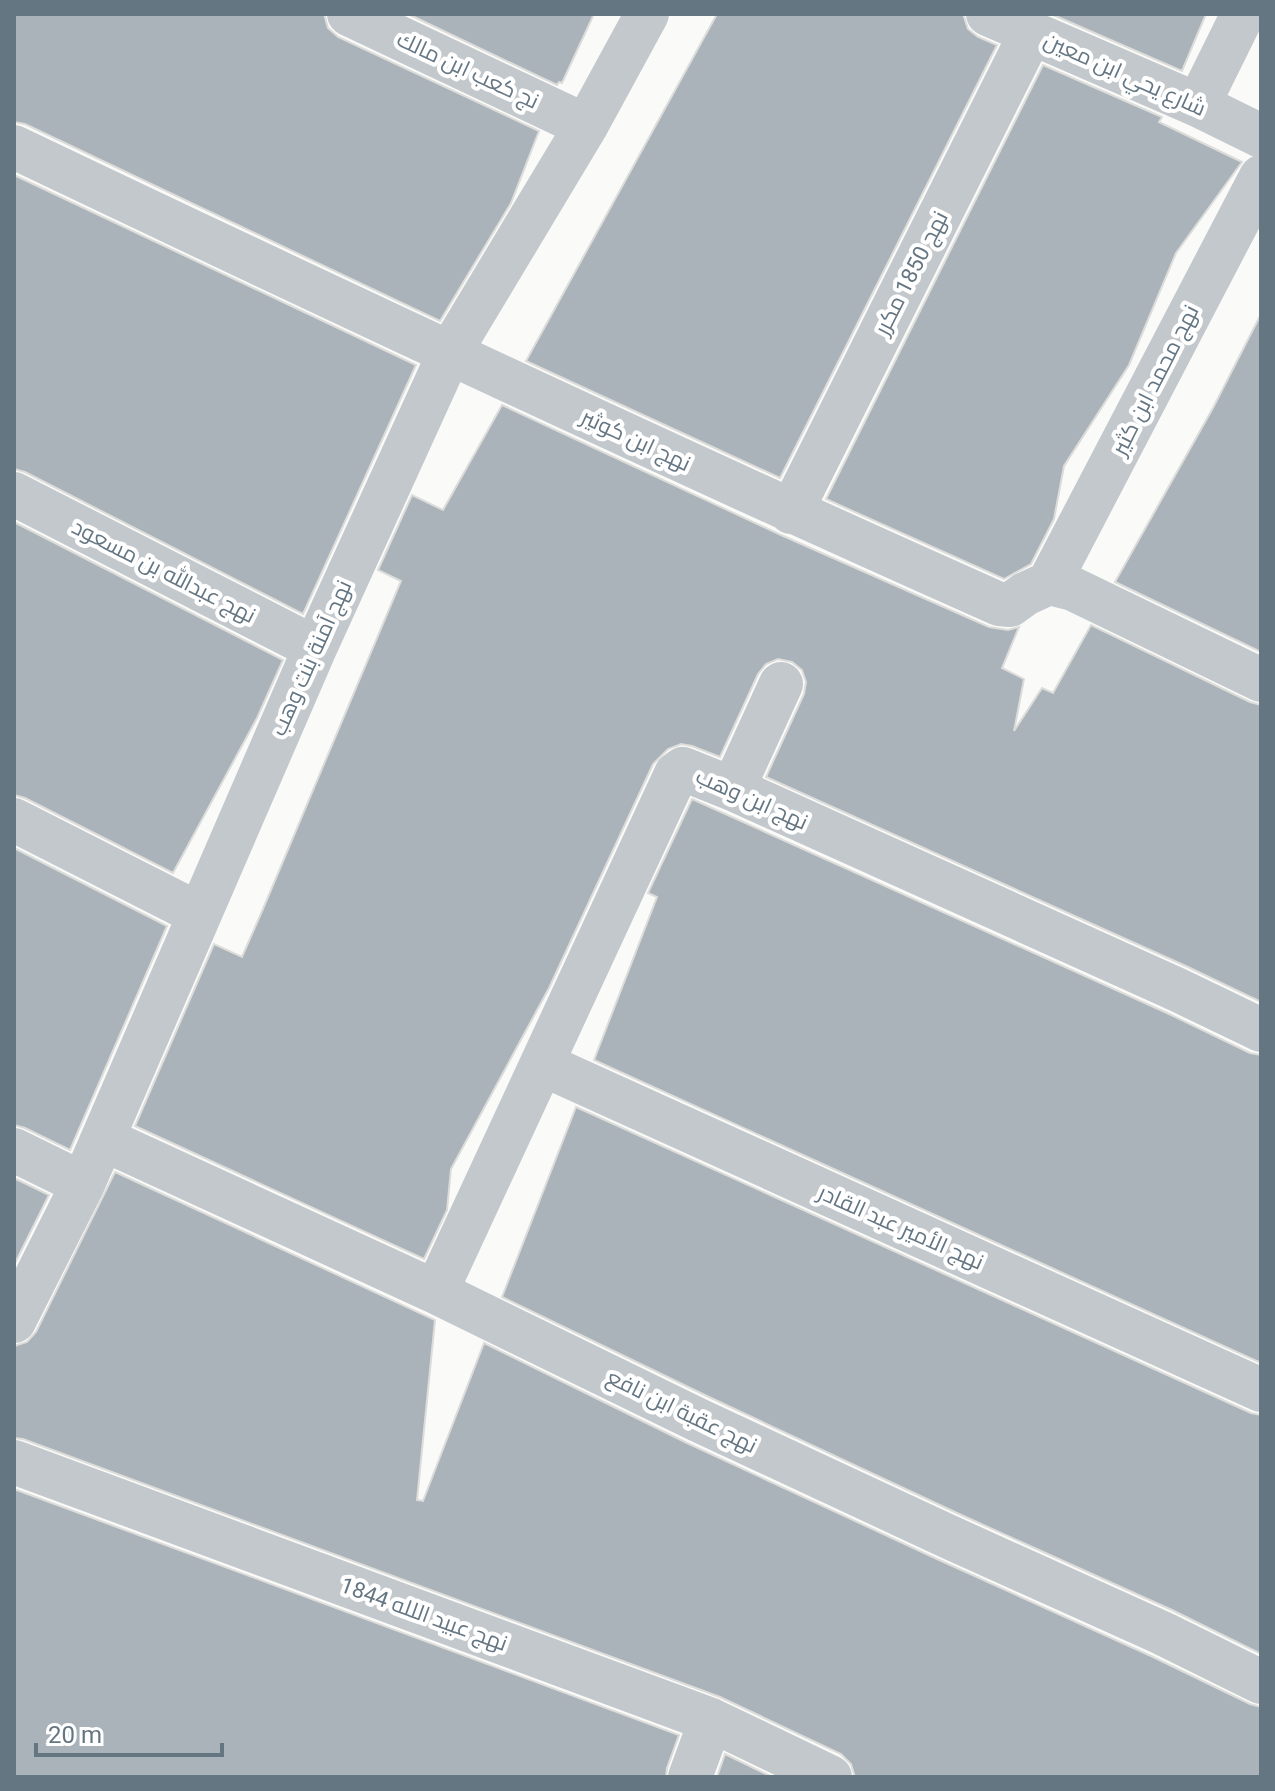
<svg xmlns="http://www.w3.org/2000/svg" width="1275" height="1791" viewBox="0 0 1275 1791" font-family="Roboto,Cairo,sans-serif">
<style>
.building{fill:#aab3b9;stroke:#dcdcda;stroke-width:2}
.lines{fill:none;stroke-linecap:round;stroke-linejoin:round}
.minor{stroke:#c3c8cc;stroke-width:44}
.labels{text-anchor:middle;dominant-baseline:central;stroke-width:8;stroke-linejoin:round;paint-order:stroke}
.street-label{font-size:22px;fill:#657683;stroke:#fff}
</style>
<rect width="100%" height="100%" fill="#fafaf8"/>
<!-- building -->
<path class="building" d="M 14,14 L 324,14 L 328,28 L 338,37 L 539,131 L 511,203 L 440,321 L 25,124 L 14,122 Z
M 408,14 L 594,14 L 562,83 L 559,82 L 557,85 Z
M 717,14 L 963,14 L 968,29 L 978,37 L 997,45 L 780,478 L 526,361 Z
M 1051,14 L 1206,14 L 1182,71 Z
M 1043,65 L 1162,117 L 1159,122 L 1242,162 L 1176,253 L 1129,365 L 1064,466 L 1054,519 L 1031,564 L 1004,579 L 826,499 Z
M 14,175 L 416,365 L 303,614 L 25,472 L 14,469 Z
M 1261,314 L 1261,652 L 1115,582 L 1213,408 Z
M 502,405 L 781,535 L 989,627 L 1008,630 L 1019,627 L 1002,668 L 1024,679 L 1014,731 L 1042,688 L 1053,693 L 1091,625 L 1250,702 L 1261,705 L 1261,1002 L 1188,967 L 766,777 L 804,694 L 806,682 L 802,670 L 792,662 L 778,659 L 766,664 L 758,674 L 720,757 L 692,746 L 681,744 L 668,749 L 653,764 L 549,988 L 451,1169 L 447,1210 L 424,1259 L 135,1126 L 214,944 L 242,957 L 263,909 L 401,581 L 378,570 L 412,495 L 443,510 Z
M 14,522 L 283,660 L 257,718 L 173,873 L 25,798 L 14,795 Z
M 692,799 L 1167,1013 L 1250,1053 L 1261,1055 L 1261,1363 L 594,1060 L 657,897 L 648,893 Z
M 14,848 L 167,926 L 70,1150 L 25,1128 L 14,1125 Z
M 576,1107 L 1251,1413 L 1261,1415 L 1261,1654 L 1172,1610 L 957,1513 L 709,1397 L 502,1297 Z
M 115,1172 L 435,1320 L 417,1500 L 423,1501 L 484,1343 L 687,1443 L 937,1559 L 1151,1656 L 1250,1704 L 1261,1707 L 1261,1777 L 855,1777 L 851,1764 L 841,1754 L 720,1697 L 23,1439 L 14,1438 L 14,1346 L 27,1342 L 36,1332 Z
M 14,1178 L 49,1195 L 14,1265 Z
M 14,1489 L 679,1735 L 667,1768 L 666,1777 L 14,1777 Z
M 725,1754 L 772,1777 L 717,1777 Z"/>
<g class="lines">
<!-- minor -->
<path class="minor" d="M 349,14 L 586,126
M 988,14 L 1198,105 L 1261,136
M 1198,105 L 1243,14
M 14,147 C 341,303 668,457 999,604 L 1010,605 L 1025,594 L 1049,583 L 1073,589 L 1261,680
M 14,494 L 315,648
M 791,512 L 1031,33
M 1049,583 L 1261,177
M 733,789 L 781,684
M 14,820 L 199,914
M 542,1064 L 1261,1390
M 103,1139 L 436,1292 L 698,1420 L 947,1536 L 1162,1633 L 1261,1682
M 14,1150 L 83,1184
M 436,1292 L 676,774 L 683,769 L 733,789 L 1178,990 L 1261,1030
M 14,1321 L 83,1184 L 315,648 L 449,354 L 586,126 L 647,14
M 14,1462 L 711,1720 L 830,1777
M 690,1777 L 711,1720"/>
</g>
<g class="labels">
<!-- street labels -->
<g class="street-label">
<text transform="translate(468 70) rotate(25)">نج كعب ابن مالك</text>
<text transform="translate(1125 74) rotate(24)">شارع يحي ابن معين</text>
<text transform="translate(911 273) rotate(-63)">نهج 1850 مكرر</text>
<text transform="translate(1155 380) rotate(-63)">نهج محمد ابن كثير</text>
<text transform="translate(636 440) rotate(25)">نهج ابن كوثير</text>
<text transform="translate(164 571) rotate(27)">نهج عبدالله بن مسعود</text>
<text transform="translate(311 658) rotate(-66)">نهج آمنة بنت وهب</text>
<text transform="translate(752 799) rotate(24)">نهج ابن وهب</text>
<text transform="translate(901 1227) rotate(24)">نهج الأمير عبد القادر</text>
<text transform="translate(682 1411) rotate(26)">نهج عقبة ابن نافع</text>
<text transform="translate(424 1614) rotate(20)">نهج عبيد اللله 1844</text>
</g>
</g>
<!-- border -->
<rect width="1275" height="1791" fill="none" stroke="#657683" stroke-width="32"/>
<!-- scale -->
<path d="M36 1743v12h186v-12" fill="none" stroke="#657683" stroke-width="4"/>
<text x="48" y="1743" font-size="24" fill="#657683" stroke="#ffffff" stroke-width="6" paint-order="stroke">20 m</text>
</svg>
